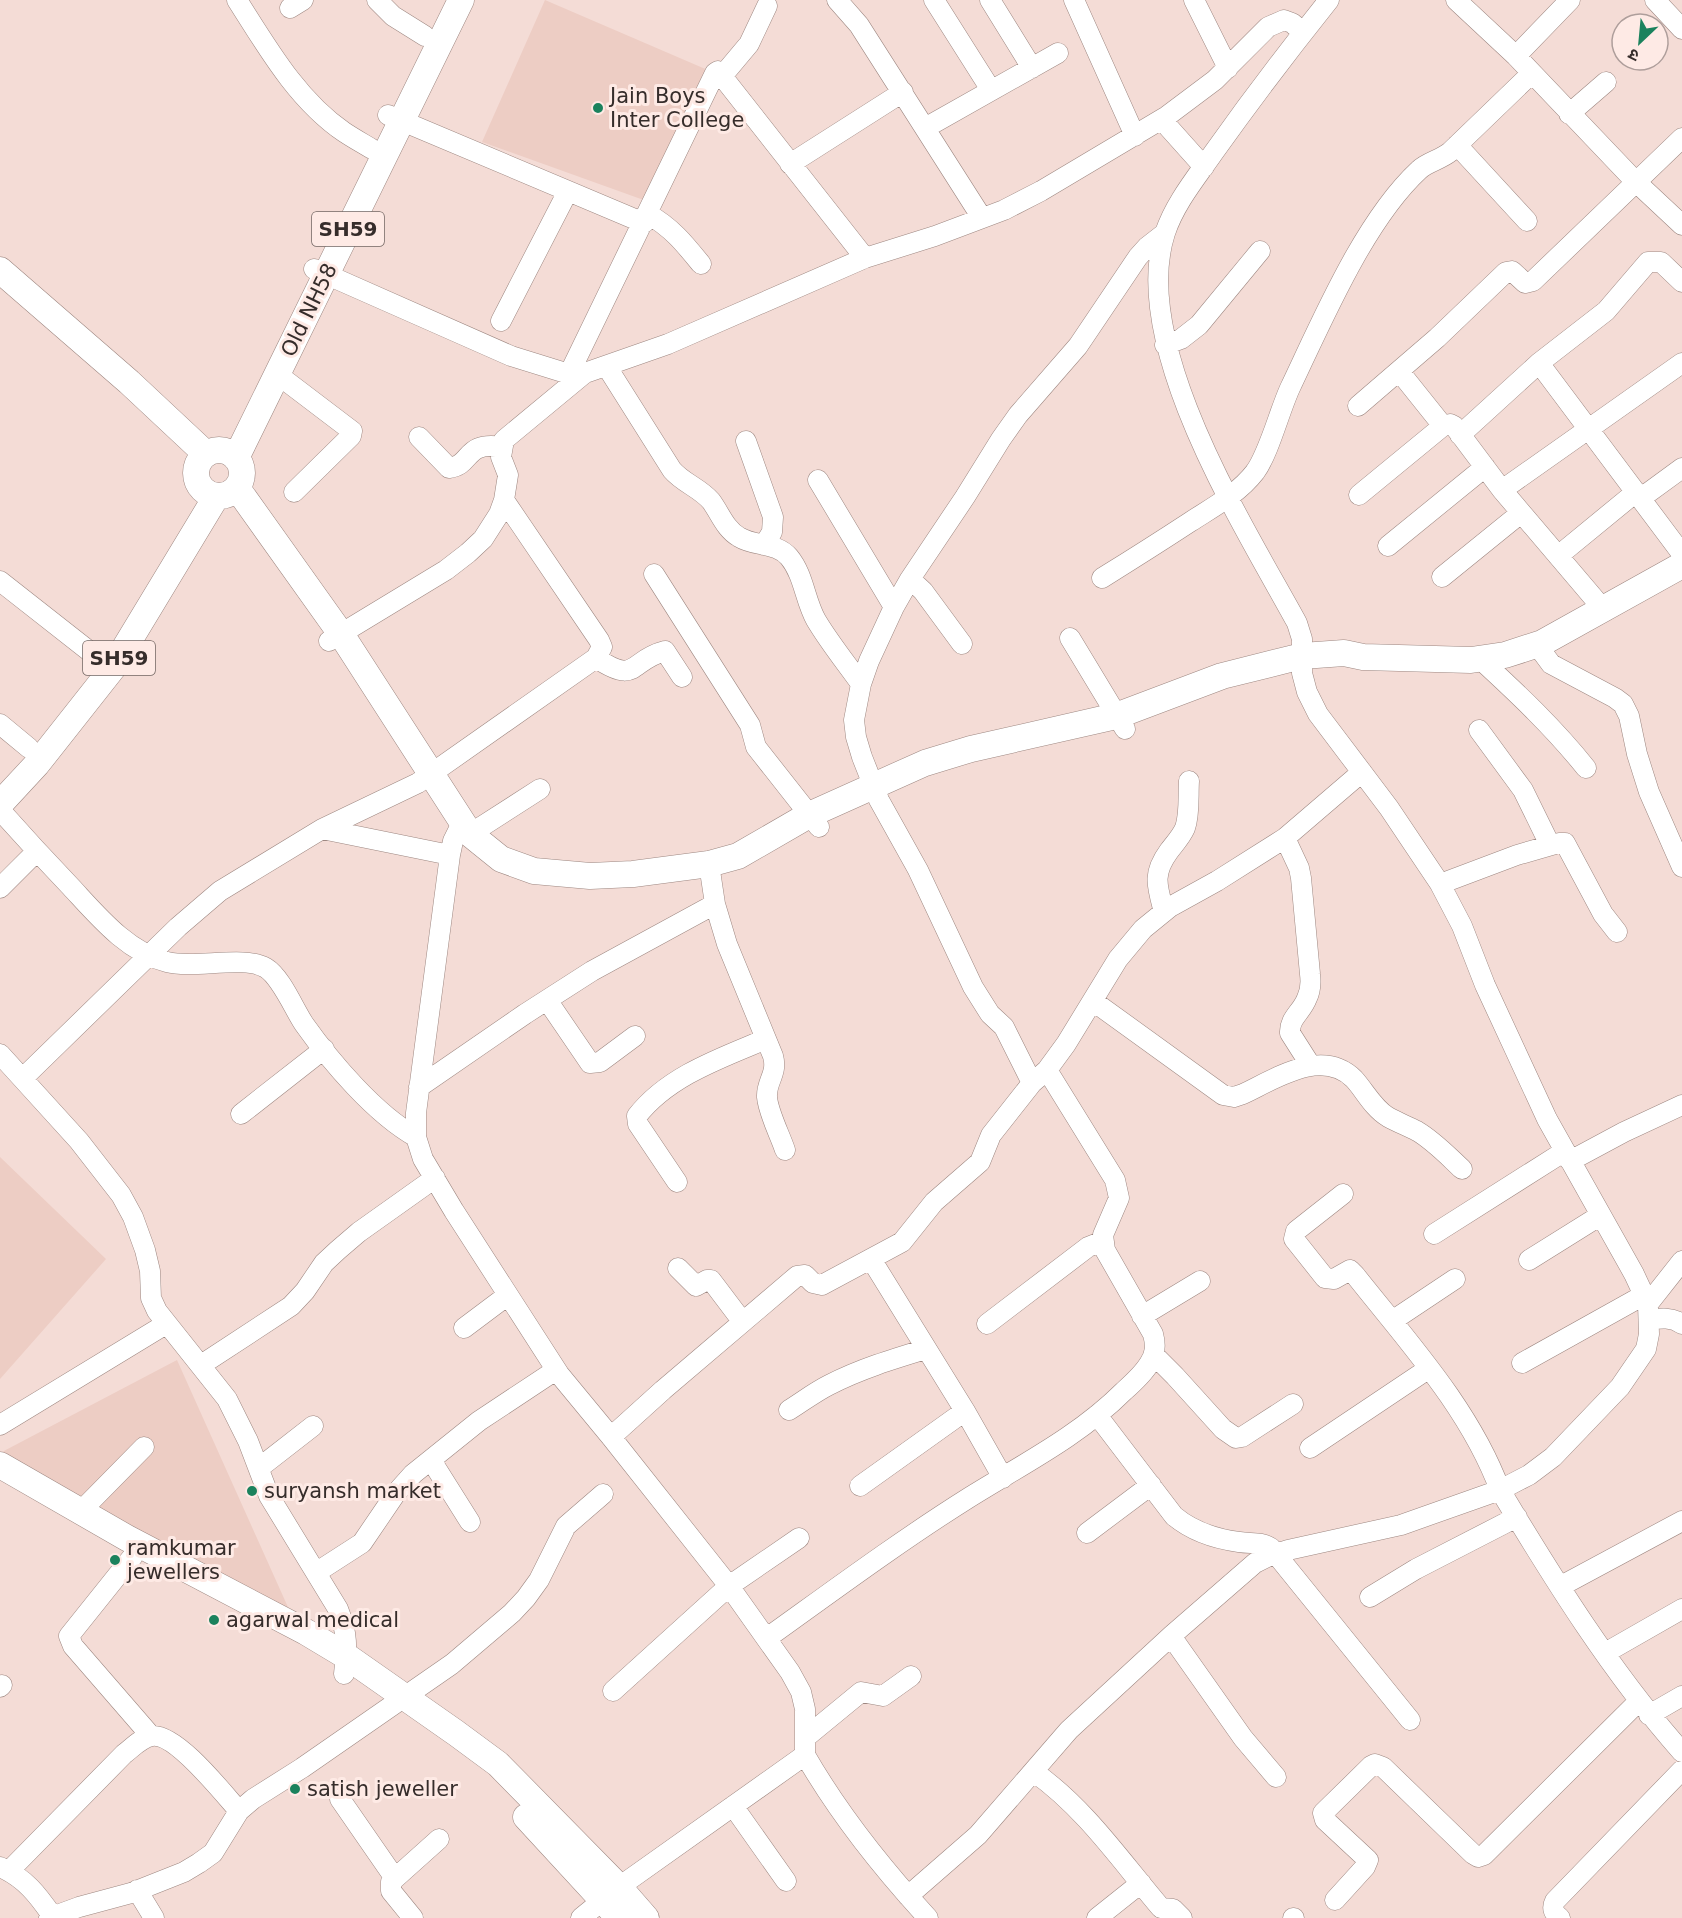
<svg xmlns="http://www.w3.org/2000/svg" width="1682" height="1918" viewBox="0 0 1682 1918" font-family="'DejaVu Sans','Noto Sans Devanagari',sans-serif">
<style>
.built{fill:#edcdc4}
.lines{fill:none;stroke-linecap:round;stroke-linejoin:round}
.minor-casing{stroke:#9d8781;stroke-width:21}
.major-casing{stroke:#9d8781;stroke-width:27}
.minor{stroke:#fff;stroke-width:20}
.major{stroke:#fff;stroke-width:26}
.poi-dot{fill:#1b825d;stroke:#feeae5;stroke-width:2}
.labels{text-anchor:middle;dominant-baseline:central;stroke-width:6;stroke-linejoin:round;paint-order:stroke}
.shield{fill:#feeae5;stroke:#726663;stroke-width:1.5}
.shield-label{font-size:20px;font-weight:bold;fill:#362d2b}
.poi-label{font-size:21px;fill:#362d2b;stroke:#feeae5;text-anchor:start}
.street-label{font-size:21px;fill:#362d2b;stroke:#feeae5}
</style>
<rect width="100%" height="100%" fill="#f4dcd6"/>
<!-- built -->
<path class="built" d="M 545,0 L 717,74 L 652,203 L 482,142 Z
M 0,1157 L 106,1259 L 0,1379 Z
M 177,1360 L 296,1625 L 0,1453 Z"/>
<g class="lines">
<defs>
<path id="minor" d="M 237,0 C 267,47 297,100 344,132 C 353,138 362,143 372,149
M 377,0 L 393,16 L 425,36
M 837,0 L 859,25 L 982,218
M 934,0 L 991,90
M 990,0 L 1032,68
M 1074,0 L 1135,136
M 1194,0 L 1228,68
M 1329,0 C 1289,50 1251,100 1214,152 C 1196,178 1175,203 1165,233 C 1129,345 1244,526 1297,623 L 1302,639 L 1302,673 L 1307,692 L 1318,714 L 1389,808 L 1440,884 L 1462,926 L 1485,985 L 1547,1119 L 1634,1274 L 1648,1304 L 1649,1334 L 1646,1349 L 1620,1387 L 1553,1457 L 1529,1475 L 1500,1490 C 1554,1580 1612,1673 1682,1752
M 1456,0 L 1516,56 L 1635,181 L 1682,225
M 1655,0 L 1682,29
M 290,8 L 303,0
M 1516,56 L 1570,0
M 723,75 L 749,44 L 767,6
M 1569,114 L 1606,82
M 388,115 L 644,223
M 1162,120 L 1204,167
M 925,128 L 1058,53
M 1457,145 L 1527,221
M 790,164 L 903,92
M 648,214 C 672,228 684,243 701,264
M 314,269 L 511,356 L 569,374 L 585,373 L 668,344 L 865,258 L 935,236 L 1004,210 L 1041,191 L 1167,116 L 1215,80 L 1268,27 L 1284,20 L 1292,23 L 1303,32
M 501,321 L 568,191
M 1165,345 L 1181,339 L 1199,325 L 1260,251
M 1539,363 L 1682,554
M 607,367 L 672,470 C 683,483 700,488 711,501 C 720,513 725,529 739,537 C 755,547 776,542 789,557 C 804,575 805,601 816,620 C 829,642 846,663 861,684
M 1399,371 L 1443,426 L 1450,424 L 1454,426 L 1502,490 L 1604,610
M 277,374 L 352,431 L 351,436 L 294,492
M 569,374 L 715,73 L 718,71 L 865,258
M 1358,406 L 1437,338 L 1506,272 L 1512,271 L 1525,283 L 1533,281 L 1682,138
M 1460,435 L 1539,363 L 1606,311 L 1648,262 L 1661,262 L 1682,282
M 419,437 L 449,468 C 473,465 463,441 502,447
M 746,441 L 773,517 L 772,532 L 764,545
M 818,480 L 894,607
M 1502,490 L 1682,363
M 1359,495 L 1443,426
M 1641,498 L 1682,468
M 1388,546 L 1485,467
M 1558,556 L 1636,492
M 654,574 L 750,725 L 756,747 L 819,827
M 1442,577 L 1521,513
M 1102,578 C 1131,560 1161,541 1190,522 C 1213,507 1238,494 1255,472 C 1269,453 1279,412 1290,388 C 1322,321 1364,221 1419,170 C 1427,162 1440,160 1450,152 L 1532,73
M 910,579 L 923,591 L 962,644
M 0,581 L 112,669
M 1070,638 L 1125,729
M 329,641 L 446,570 L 468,553 L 483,539 L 499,514 L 504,500 L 508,475 L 501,457 L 504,440 L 585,373
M 1537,645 L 1551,664 L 1615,698 L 1623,704 L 1629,716 L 1637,754 L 1649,792 L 1682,867
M 596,658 C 638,686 629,660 665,651 L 682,677
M 1480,659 C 1518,694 1554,728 1586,768
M 0,724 L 29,748
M 1479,730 L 1523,790 L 1550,845
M 0,810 C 23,836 47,862 71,887 C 97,915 127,952 167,962 C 194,969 245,955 266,968 C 281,977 294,1009 304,1024 C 331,1062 375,1114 416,1137
M 462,823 L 453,841 L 450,855 L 416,1113 L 416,1137 L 423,1159 L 454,1211 L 559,1374 L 611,1437 L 729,1586 L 790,1672 L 801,1692 L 805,1709 L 805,1755 L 619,1887 L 581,1918
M 322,829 L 450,855
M 470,834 L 540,789
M 1285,838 L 1299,868 L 1301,878 L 1310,974 C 1311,982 1311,990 1307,998 C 1302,1012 1289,1018 1290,1033 L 1311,1066
M 1440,884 L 1517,855 L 1559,843 L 1565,843 L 1603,914 L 1617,932
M 0,888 L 37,851
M 715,904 L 727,944 L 773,1056 C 778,1074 766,1081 767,1097 C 768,1112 780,1135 785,1150
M 1164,912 C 1157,886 1152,874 1169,851 C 1175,843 1181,837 1185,828 C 1190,814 1188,796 1189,781
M 547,1000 L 590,1063 L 600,1062 L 635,1036
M 1093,1001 L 1223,1095 L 1234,1097 L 1243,1094 C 1275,1079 1322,1047 1354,1079 C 1365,1091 1373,1108 1388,1117 C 1397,1122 1407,1126 1417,1131 C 1434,1141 1448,1156 1462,1169
M 0,1054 L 79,1141 L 121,1195 L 133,1217 L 145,1250 L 150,1271 L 151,1298 L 157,1311 L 227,1399 L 248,1441 L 269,1496 L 338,1609 C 348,1634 347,1647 344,1674
M 23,1078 L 178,927 L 220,891 L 322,829 L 418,783 L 596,658 L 602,647 L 599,640 L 504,500
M 1032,1083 L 1004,1027 L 990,1014 L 973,987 L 918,870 L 879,800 L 862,757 L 856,737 L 854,720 L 861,684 L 869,661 L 894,607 L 910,579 L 965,497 L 1001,439 L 1018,415 L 1078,346 L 1138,257 L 1147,247 L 1165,233
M 419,1087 L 525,1014 L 592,971 L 715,904 L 709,864
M 241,1114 L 324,1049
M 1570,1161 L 1624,1132 L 1682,1105
M 677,1182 L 638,1124 L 637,1116 C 668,1076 721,1058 766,1039
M 1434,1234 L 1565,1151
M 871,1259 L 965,1411 L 1003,1478
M 1529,1260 L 1601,1215
M 678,1268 L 696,1286 L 707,1280 L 711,1280 L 742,1321
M 1648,1304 L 1682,1261
M 1142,1316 L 1200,1281
M 1649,1320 C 1661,1318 1672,1317 1682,1324
M 1392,1321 L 1455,1279
M 987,1324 L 1088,1247 L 1103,1241
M 464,1328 L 508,1295
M 1154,1355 L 1175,1376 L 1223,1429 L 1236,1438 L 1242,1437 L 1293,1404
M 1522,1363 L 1644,1295
M 201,1365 L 291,1306 L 305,1291 L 324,1263 L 338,1250 L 359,1232 L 435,1178
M 789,1410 C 802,1402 815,1392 829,1385 C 860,1369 893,1359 926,1349
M 1097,1415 L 1174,1516 C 1192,1531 1216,1539 1239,1542 C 1252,1544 1260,1541 1271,1548 L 1410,1720
M 0,1425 L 166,1324
M 611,1437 L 663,1390 L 797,1276 L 805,1275 L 813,1283 L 822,1285 L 902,1242 L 934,1202 L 980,1162 L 991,1135 L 1032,1083 L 1047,1070 L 1066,1044 L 1118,959 L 1143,929 L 1170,907 L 1217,881 L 1285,838 L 1362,772
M 1310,1448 L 1428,1369
M 431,1460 L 470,1522
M 259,1468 L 313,1426
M 860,1486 L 965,1411
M 80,1512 L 144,1447
M 1087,1533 L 1151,1485
M 133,1556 L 69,1636 L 73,1646 L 151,1736
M 317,1572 L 362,1543 L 396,1493 L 413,1474 L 479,1421 L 556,1370
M 1561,1586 L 1682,1521
M 1370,1597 L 1416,1569 L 1517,1517
M 1171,1636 L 1243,1738 L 1276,1777
M 767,1638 C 834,1590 900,1541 970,1497 C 1023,1464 1079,1436 1124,1391 C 1133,1383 1143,1374 1149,1364 C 1156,1354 1156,1345 1153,1334 L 1105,1250 L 1103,1235 L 1119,1198 L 1115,1180 L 1047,1070
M 1605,1653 L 1682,1609
M 0,1687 L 2,1685
M 613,1691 L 729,1586 L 799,1538
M 1649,1715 L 1682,1696
M 805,1738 L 861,1692 L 883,1696 L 911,1676
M 805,1755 C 839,1814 882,1868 928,1918
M 1034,1772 C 1085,1808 1121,1861 1161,1908 L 1173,1909 L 1182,1918
M 340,1799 L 394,1877
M 733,1806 L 786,1881
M 0,1867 C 25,1878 38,1895 53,1917
M 9,1871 L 124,1754 C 132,1748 141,1738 152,1736 C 176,1733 223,1793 239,1811
M 137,1890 L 154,1918
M 908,1896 L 978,1835 L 1069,1730 L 1171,1636 L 1255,1563 L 1269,1556 L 1288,1550 L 1401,1525 L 1500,1490 C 1470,1409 1408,1342 1355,1275 L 1350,1270 L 1334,1279 L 1325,1278 L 1294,1239 L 1296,1231 L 1343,1194
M 1335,1900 L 1365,1867 L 1368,1860 L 1325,1820 L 1323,1813 L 1371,1766 L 1375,1764 L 1383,1767 L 1473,1854 L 1478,1857 L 1484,1855 L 1639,1701
M 49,1918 L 79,1907 L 131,1893 L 184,1872 L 199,1863 L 213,1853 L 239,1811 L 253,1799 L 302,1768 L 452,1664 L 512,1613 L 526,1598 L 539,1580 L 566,1526 L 603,1494
M 413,1918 L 391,1891 L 391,1882 L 439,1839
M 1097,1918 L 1141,1883
M 1293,1918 L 1294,1918
M 1560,1918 C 1554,1913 1551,1909 1555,1901 L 1682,1770"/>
<path id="major" d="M 0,270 L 129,382 L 206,454
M196 473a23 23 0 1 1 46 0a23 23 0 1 1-46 0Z
M 236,458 L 461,0
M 237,488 L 341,634 L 470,834 L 501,859 L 534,871 L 590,876 L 633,874 L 709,864 L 738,856 L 809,815 L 925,763 L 971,749 L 1116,716 L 1222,676 L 1302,656 L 1344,653 L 1363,657 L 1471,660 L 1505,655 L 1542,643 L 1682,565
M 0,804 L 37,764 L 112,669 L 216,497
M 0,1465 L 127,1538 L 306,1632 L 346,1656 L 456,1733 L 498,1764 L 619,1887 L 646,1918
M 526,1817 L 619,1918"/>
</defs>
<!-- minor casing -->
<use href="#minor" class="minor-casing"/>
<!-- major casing -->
<use href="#major" class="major-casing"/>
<!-- minor -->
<use href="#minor" class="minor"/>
<!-- major -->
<use href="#major" class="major"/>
</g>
<!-- markers -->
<g class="poi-dot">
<circle cx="598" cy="108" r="6"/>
<circle cx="252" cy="1491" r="6"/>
<circle cx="115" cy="1560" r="6"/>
<circle cx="214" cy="1620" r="6"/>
<circle cx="295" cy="1789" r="6"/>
</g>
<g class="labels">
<!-- shield labels -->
<g class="shield">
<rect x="312" y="212" width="72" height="34" rx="4.5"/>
<rect x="83" y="641" width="72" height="34" rx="4.5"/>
</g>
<g class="shield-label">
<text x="348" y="229">SH59</text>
<text x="119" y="658">SH59</text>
</g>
<!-- poi labels -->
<g class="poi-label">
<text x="610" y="96">Jain Boys<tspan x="610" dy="24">Inter College</tspan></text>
<text x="264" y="1491">suryansh market</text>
<text x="127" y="1548">ramkumar<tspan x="127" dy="24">jewellers</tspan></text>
<text x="226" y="1620">agarwal medical</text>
<text x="307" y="1789">satish jeweller</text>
</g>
<!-- street labels -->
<g class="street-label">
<text transform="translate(309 310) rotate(-64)">Old NH58</text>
</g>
</g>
<!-- north arrow -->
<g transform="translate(1640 42) rotate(206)"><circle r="28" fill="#feeae5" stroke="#ae9e9b" stroke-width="1.5"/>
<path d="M0-4.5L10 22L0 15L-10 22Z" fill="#1b825d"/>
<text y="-9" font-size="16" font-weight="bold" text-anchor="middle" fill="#362d2b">उ</text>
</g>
</svg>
